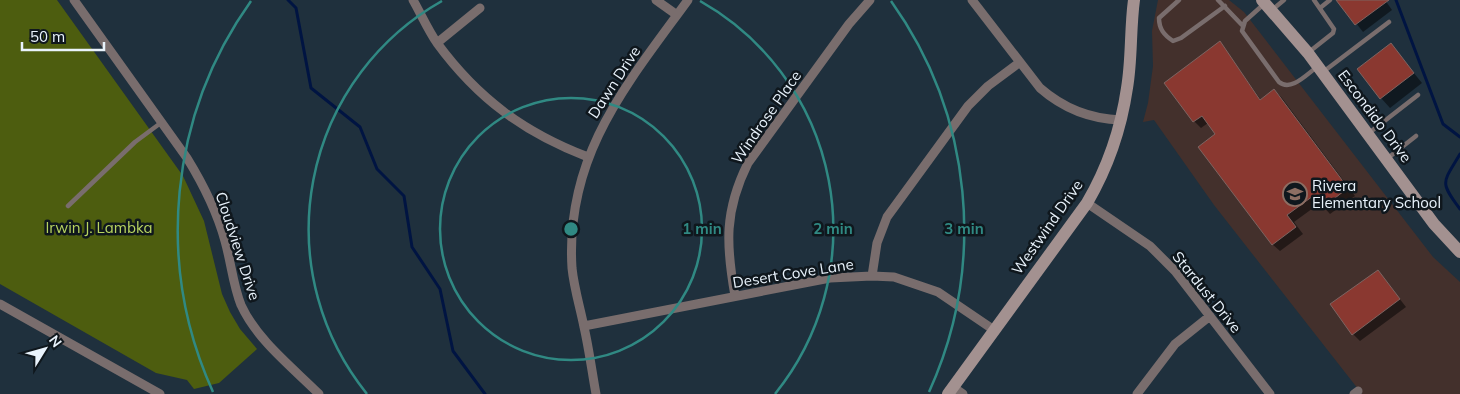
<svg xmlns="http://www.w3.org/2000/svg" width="1460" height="394" viewBox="0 0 1460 394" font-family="Mulish,sans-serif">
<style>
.education{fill:#43302c}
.green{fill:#4d5d0f}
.shadow{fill:#0007}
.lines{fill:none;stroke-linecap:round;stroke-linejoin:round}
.stream{stroke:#001442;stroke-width:3}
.building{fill:#8a3830;stroke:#7d6461}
.lane{stroke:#796d6d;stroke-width:4.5}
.street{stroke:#796d6d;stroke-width:9}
.secondary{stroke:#a39190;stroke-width:12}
.ring{fill:none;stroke:#308983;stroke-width:2.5}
.labels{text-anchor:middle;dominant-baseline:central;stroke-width:5;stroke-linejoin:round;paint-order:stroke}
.street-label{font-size:15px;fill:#e9f3fc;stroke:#0f171d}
.poi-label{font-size:15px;fill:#e9f3fc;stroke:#0f171d;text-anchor:start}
.park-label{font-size:15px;fill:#b8d461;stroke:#0f171d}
.centre{fill:#308983;stroke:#0f171d;stroke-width:2.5}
.ring-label{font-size:15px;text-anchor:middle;font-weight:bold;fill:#308983;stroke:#0f171d;stroke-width:5;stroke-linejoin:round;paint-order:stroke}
</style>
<rect width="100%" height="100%" fill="#1f303d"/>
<!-- education -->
<path class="education" d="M 1158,0 L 1229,0 L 1244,12 L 1433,257 L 1460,282 L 1460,394 L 1362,394 L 1214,205 L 1154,120 L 1143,122 L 1148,103 L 1153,66 L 1152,31 Z"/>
<!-- green -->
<path class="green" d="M 0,0 L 57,0 L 183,176 L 204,221 L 222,294 L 230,312 L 240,329 L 257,349 L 219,383 L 194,389 L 187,380 L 156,373 L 0,284 Z"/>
<!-- shadow -->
<path class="shadow" d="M 1338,0 L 1385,0 L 1392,10 L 1363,32 Z
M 1220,43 L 1261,100 L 1274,90 L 1282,98 L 1355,196 L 1330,214 L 1320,203 L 1294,222 L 1303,234 L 1280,251 L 1272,244 L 1217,134 L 1208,123 L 1201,128 L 1194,121 L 1166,83 Z
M 1391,45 L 1422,83 L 1390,108 L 1381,98 Z
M 1378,271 L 1406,307 L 1360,341 L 1353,334 Z"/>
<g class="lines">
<!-- stream -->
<path class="stream" d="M 288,0 L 296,8 L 311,88 L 360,127 L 377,169 L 404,196 L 412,247 L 440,289 L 453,351 L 485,394
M 1396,0 L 1443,124 L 1460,137
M 1460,154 C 1443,183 1439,181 1460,209"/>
</g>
<!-- building -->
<path class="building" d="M 1336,0 L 1389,0 L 1355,25 Z
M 1220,41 L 1260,100 L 1274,89 L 1348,188 L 1322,208 L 1313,196 L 1287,215 L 1296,227 L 1272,245 L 1198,147 L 1215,134 L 1202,116 L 1193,122 L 1164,83 Z
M 1391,43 L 1414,73 L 1380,99 L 1357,69 Z
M 1378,270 L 1400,299 L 1352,335 L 1330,304 Z"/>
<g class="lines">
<!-- lane -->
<path class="lane" d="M 1179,0 L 1159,18 C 1159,29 1164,35 1173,41 L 1181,38 L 1225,6
M 1218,0 L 1242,25
M 1264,4 L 1245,21 L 1242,31 L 1279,82 C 1291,92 1307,74 1317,67
M 1320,8 L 1330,0
M 1272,10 L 1284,0
M 1309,52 L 1333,33 L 1334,29 L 1314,0
M 1323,72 L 1389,22
M 1369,133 L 1418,95
M 1388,158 L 1416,136
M 68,206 L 135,142 L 162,122"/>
<!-- street -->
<path class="street" d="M 74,0 L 187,158 C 203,184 217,212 225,241 C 231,262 233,285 241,305 C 257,340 292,367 319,394
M 413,0 C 421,14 428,30 437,43 C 478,99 525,133 588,157
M 656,0 L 677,15
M 972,0 L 1040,88 C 1064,109 1090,119 1121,120
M 437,43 L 480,8
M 1087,203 L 1150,246 L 1175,271 L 1270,394
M 872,276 L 877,243 L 887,217 L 968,106 L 988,86 L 1020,62
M 735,296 C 726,245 724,211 748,163 L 849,24 L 870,0
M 0,304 L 160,394
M 584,326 L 830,278 L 872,276 L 894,277 L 938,292 L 994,330
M 953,387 L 963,394
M 596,394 C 592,372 589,349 584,327 C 580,307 574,288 572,268 C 565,156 626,85 688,0
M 1137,394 L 1175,344 L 1210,316
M 1354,394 L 1358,391"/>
<!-- secondary -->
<path class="secondary" d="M 1262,0 L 1308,53 L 1434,224 L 1460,252
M 948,394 L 1087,203 C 1108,167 1121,129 1127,88 C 1132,59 1130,29 1134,0"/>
</g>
<!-- distance rings -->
<g class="ring">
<circle cx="571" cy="229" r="131"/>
<path d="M367 394A262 262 0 0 1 442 1M700 1A262 262 0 0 1 775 394"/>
<path d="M213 392A393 393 0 0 1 251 1M891 1A393 393 0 0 1 929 392"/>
</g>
<!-- icons -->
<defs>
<symbol id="school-ring" viewBox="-11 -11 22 22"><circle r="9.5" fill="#0f171d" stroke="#8d6e63" stroke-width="1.5"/><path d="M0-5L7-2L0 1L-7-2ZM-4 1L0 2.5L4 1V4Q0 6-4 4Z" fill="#8d6e63"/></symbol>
</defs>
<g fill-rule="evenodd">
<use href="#school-ring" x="1281" y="180" width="28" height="28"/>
</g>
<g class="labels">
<!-- street labels -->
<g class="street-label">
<text transform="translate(614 82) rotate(-57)">Dawn Drive</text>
<text transform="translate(1375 116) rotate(53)">Escondido Drive</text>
<text transform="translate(766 117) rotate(-55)">Windrose Place</text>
<text transform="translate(1047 227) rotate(-55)">Westwind Drive</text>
<text transform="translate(238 246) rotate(72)">Cloudview Drive</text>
<text transform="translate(793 273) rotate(-9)">Desert Cove Lane</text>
<text transform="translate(1207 292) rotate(51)">Stardust Drive</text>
</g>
<!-- poi labels -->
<g class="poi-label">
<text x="1312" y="185">Rivera<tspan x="1312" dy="17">Elementary School</tspan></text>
</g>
<!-- park labels -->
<g class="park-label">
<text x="99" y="227">Irwin J. Lambka</text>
</g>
</g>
<circle cx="571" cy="229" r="8" class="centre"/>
<g class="ring-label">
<text x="702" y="234">1 min</text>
<text x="833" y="234">2 min</text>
<text x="964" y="234">3 min</text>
</g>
<!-- north arrow -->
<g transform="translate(45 349) rotate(53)" stroke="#0f171d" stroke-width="4" paint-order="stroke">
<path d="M0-4L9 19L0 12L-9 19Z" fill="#e9f3fc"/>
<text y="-8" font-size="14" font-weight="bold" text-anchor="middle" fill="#e9f3fc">N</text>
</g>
<!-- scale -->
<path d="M22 42v8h82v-8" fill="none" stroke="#e9f3fc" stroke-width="2.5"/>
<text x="30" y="42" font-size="15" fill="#e9f3fc" stroke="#0f171d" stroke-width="4" paint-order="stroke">50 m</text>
</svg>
